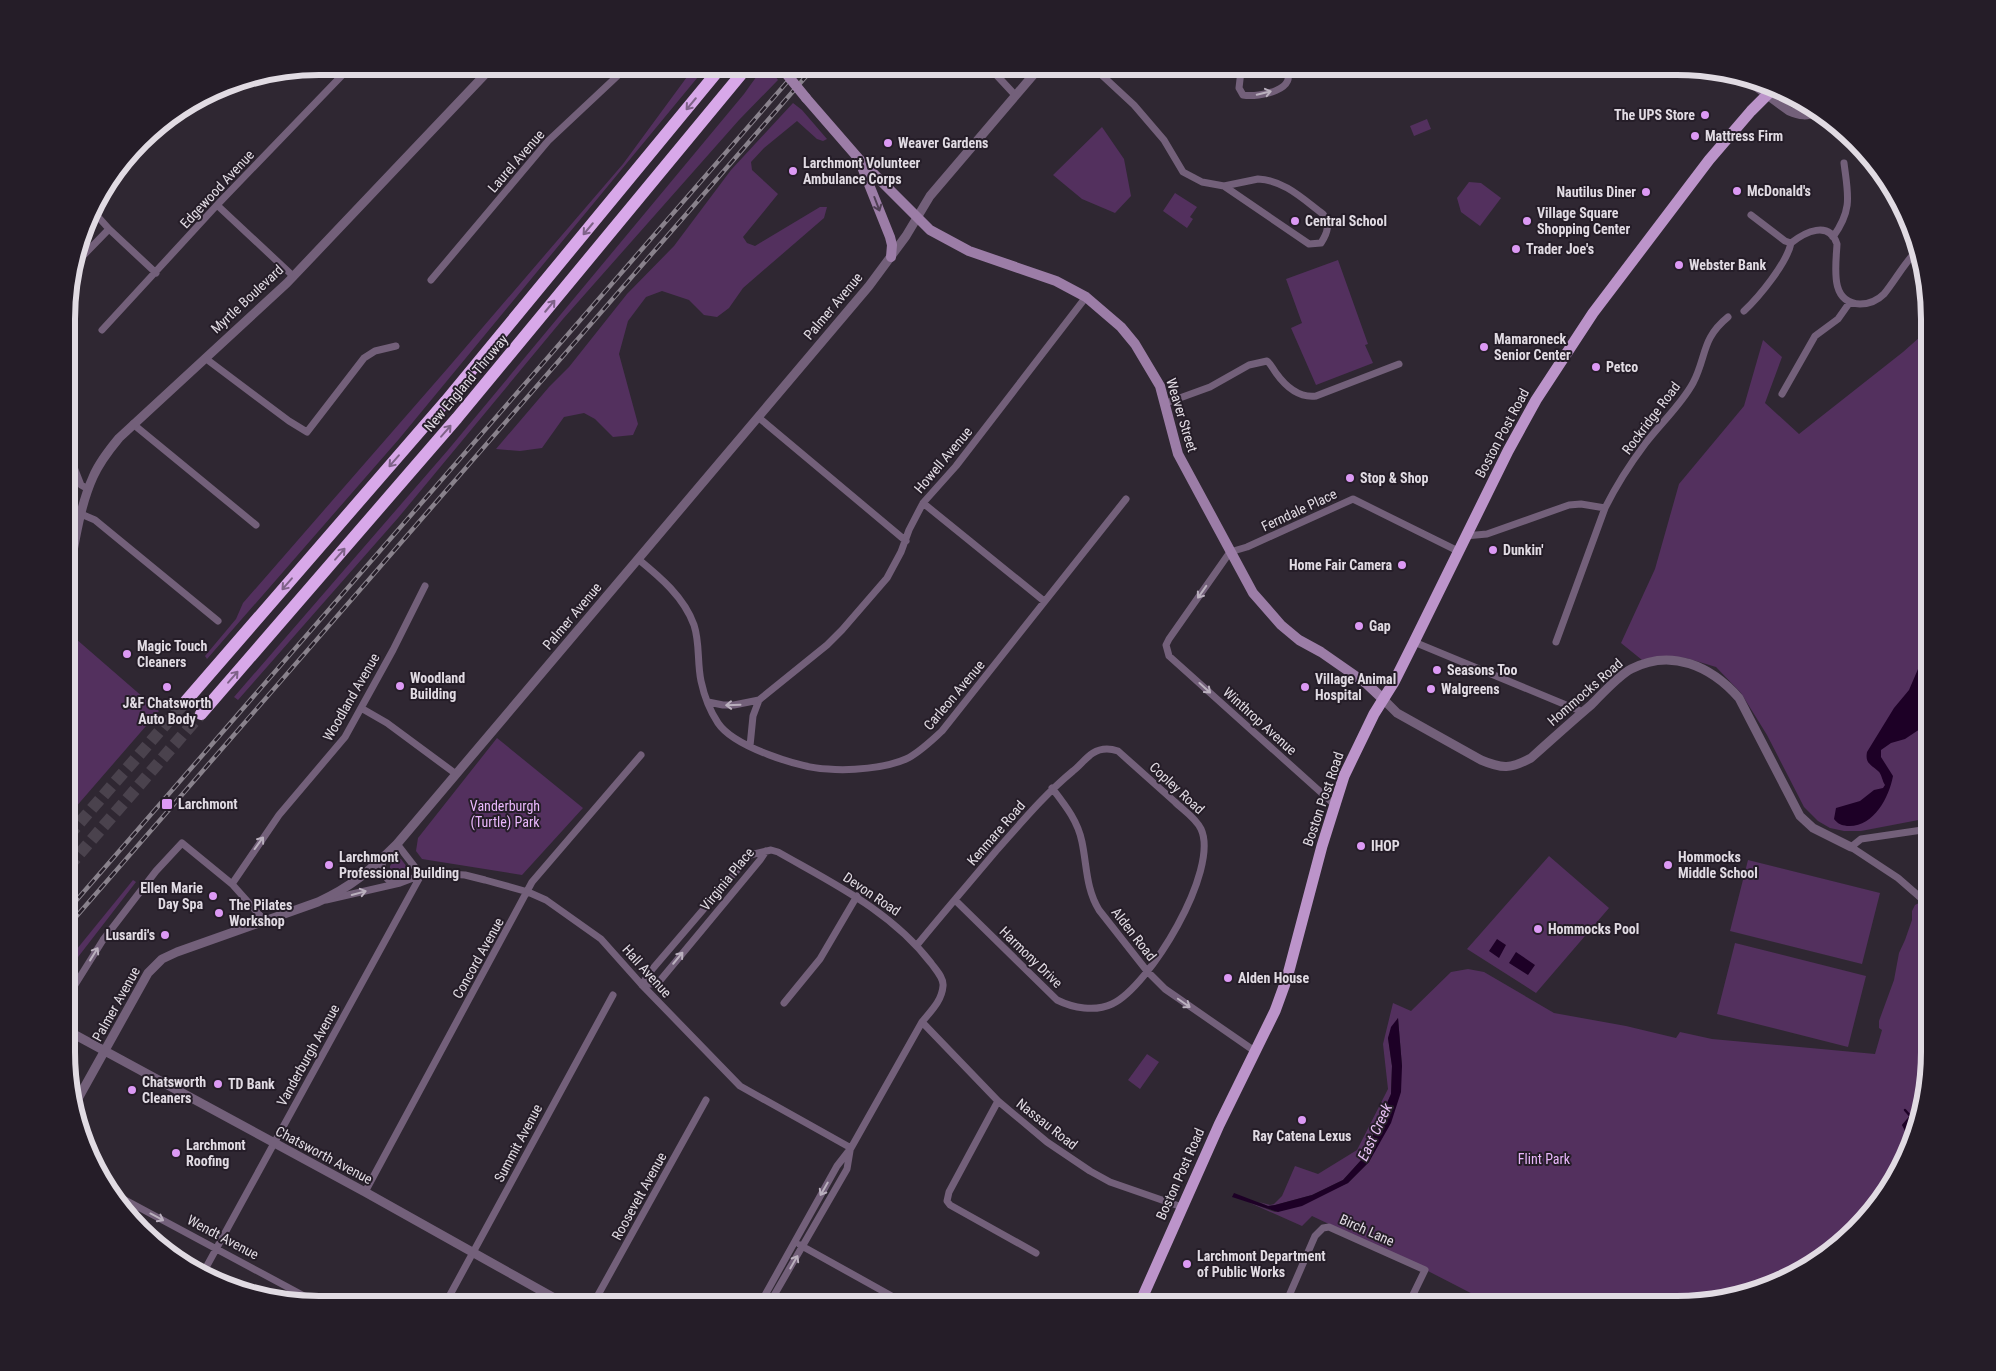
<svg xmlns="http://www.w3.org/2000/svg" width="1996" height="1371" viewBox="0 0 1996 1371" font-family="'Roboto Condensed',sans-serif">
<style>
.green{fill:#53305e}
.water{fill:#1d0026}
.lines{fill:none;stroke-linecap:round;stroke-linejoin:round}
.stream{stroke:#1d0026;stroke-width:2.5}
.motorway-tunnel{stroke:#4a424d;stroke-width:12;stroke-dasharray:12 6;stroke-linecap:butt}
.minor{stroke:#73607a;stroke-width:7}
.tertiary{stroke:#73607a;stroke-width:9}
.secondary{stroke:#9c7da7;stroke-width:10}
.primary{stroke:#bc94ca;stroke-width:11}
.motorway{stroke:#d8a8e9;stroke-width:12}
.rail-casing{stroke:#89828c;stroke-width:4.5}
.rail{stroke:#251d28;stroke-width:2.5;stroke-dasharray:8;stroke-linecap:butt}
.secondary-bridge{stroke:#9c7da7;stroke-width:10}
.oneway{stroke:#bab0be}
.oneway2{stroke:#7e6288}
.oneway3{stroke:#4f3f54}
.poi-dot{fill:#dc99f4;stroke:#251d28;stroke-width:2}
.labels{text-anchor:middle;dominant-baseline:central;stroke-width:4;stroke-linejoin:round;paint-order:stroke}
.poi-label{font-size:14px;font-weight:bold;fill:#e1dbe3;stroke:#251d28;text-anchor:start}
.street-label{font-size:14px;fill:#e1dbe3;stroke:#251d28}
.park-label{font-size:14px;fill:#eab8fc;stroke:#251d28}
.water-label{font-size:15px;font-style:italic;fill:#e7c1f4;stroke:#251d28}
.rim{fill:none;stroke:#e1dbe3;stroke-width:6}
</style>
<rect width="100%" height="100%" fill="#2f2732"/>
<!-- green -->
<path class="green" d="M 695,66 L 707,66 L 399,439 L 207,659 L 205,656 L 236,619 L 243,603 L 447,369 L 623,164 Z
M 764,66 L 768,66 L 778,80 L 739,120 L 563,319 L 398,518 L 238,700 L 234,697 L 448,450 L 744,94 Z
M 793,103 L 802,110 L 827,139 L 823,141 L 817,139 L 797,121 L 764,148 L 751,162 L 752,170 L 778,194 L 743,237 L 747,243 L 755,246 L 820,207 L 827,207 L 824,218 L 743,288 L 729,308 L 717,317 L 704,315 L 689,300 L 662,291 L 646,297 L 628,321 L 619,354 L 638,424 L 633,435 L 613,437 L 595,419 L 584,413 L 564,417 L 542,448 L 520,451 L 496,449 L 549,387 L 569,367 L 627,294 L 674,246 L 731,170 Z
M 1427,119 L 1431,129 L 1414,136 L 1410,126 Z
M 1102,127 L 1124,159 L 1131,196 L 1115,213 L 1082,199 L 1053,175 Z
M 1469,182 L 1481,183 L 1501,198 L 1480,226 L 1461,212 L 1457,198 Z
M 1175,193 L 1197,207 L 1190,217 L 1193,219 L 1187,228 L 1163,211 Z
M 1338,260 L 1368,344 L 1365,345 L 1373,363 L 1316,385 L 1291,328 L 1302,323 L 1286,279 Z
M 1929,329 L 1929,818 L 1861,831 L 1844,831 L 1830,828 L 1818,821 L 1804,807 L 1767,735 L 1741,693 L 1716,667 L 1686,658 L 1659,656 L 1642,660 L 1621,643 L 1655,569 L 1679,484 L 1744,406 L 1763,340 L 1782,357 L 1765,403 L 1799,434 L 1903,352 Z
M 68,632 L 159,711 L 68,816 Z
M 497,738 L 583,808 L 522,875 L 422,859 L 416,851 L 418,838 Z
M 1549,856 L 1609,908 L 1536,993 L 1467,949 Z
M 396,858 L 401,859 L 410,871 L 407,875 L 398,877 L 392,876 L 390,872 L 390,866 Z
M 1748,860 L 1880,893 L 1862,964 L 1730,931 Z
M 133,880 L 136,882 L 68,970 L 68,960 Z
M 1919,903 L 1929,912 L 1929,1068 L 1923,1100 L 1902,1125 L 1911,1142 L 1878,1206 L 1843,1242 L 1789,1279 L 1742,1296 L 1677,1305 L 1494,1305 L 1426,1270 L 1312,1216 L 1302,1226 L 1248,1202 L 1275,1212 L 1287,1209 L 1348,1183 L 1369,1162 L 1402,1066 L 1398,1018 L 1388,1038 L 1392,1066 L 1391,1094 L 1363,1158 L 1343,1180 L 1312,1195 L 1275,1205 L 1268,1206 L 1259,1202 L 1270,1205 L 1274,1204 L 1282,1196 L 1295,1166 L 1318,1174 L 1357,1150 L 1388,1089 L 1383,1044 L 1393,1003 L 1411,1011 L 1451,972 L 1468,969 L 1484,972 L 1554,1013 L 1626,1026 L 1676,1038 L 1680,1032 L 1712,1039 L 1875,1054 L 1882,1030 L 1879,1028 L 1879,1021 L 1894,980 L 1899,953 L 1905,940 L 1912,920 L 1912,911 L 1915,905 Z
M 1735,943 L 1866,976 L 1848,1047 L 1717,1014 Z
M 1147,1054 L 1159,1062 L 1140,1089 L 1128,1080 Z"/>
<!-- water -->
<path class="water" d="M 1928,665 L 1929,666 L 1929,723 L 1905,739 L 1891,743 L 1881,750 L 1881,757 L 1893,776 C 1889,798 1873,828 1847,826 C 1841,825 1838,824 1834,819 L 1836,808 L 1860,801 L 1874,790 L 1883,788 L 1885,785 C 1882,781 1882,774 1878,771 C 1870,764 1865,763 1867,752 L 1894,708 L 1909,690 L 1918,669 Z
M 1497,939 L 1506,945 L 1499,958 L 1489,951 Z
M 1516,952 L 1535,965 L 1528,975 L 1509,963 Z
M 1398,1018 L 1402,1066 L 1401,1092 L 1391,1123 L 1369,1162 L 1348,1183 L 1302,1206 L 1278,1212 L 1232,1197 L 1234,1193 L 1268,1206 L 1275,1205 L 1312,1195 L 1343,1180 L 1363,1158 L 1391,1094 L 1392,1066 L 1388,1038 L 1391,1027 Z
M 1923,1100 L 1916,1133 L 1911,1142 L 1902,1125 Z"/>
<g class="lines">
<!-- stream -->
<path class="stream" d="M 1905,1110 L 1912,1118"/>
<!-- motorway-tunnel -->
<path class="motorway-tunnel" d="M 68,836 L 186,701
M 68,867 L 201,714"/>
<!-- minor -->
<path class="minor" d="M 989,67 L 1015,95
M 1093,67 L 1134,105 L 1164,140 L 1183,172 L 1202,182 L 1224,186
M 1259,67 L 1241,71 L 1239,88 L 1243,95 C 1259,98 1302,89 1284,67
M 1258,179 C 1284,180 1303,199 1323,214 C 1330,225 1328,232 1321,243 L 1309,244 L 1224,186 Z
M 217,205 L 293,276
M 92,210 L 109,229 L 156,273
M 1751,215 L 1785,241 L 1791,243
M 1833,237 C 1853,209 1848,195 1844,163
M 1791,243 C 1805,232 1829,220 1837,244 C 1836,266 1829,303 1860,304 C 1870,304 1877,301 1884,294 C 1896,279 1905,262 1919,248
M 76,263 L 109,229
M 431,280 L 548,141 L 628,66
M 1744,311 C 1759,297 1787,263 1791,243
M 102,330 L 217,205 L 351,66
M 205,358 L 289,421 L 307,432 L 364,358 L 375,351 L 396,346
M 1782,394 L 1815,336 L 1838,319 L 1850,302
M 1166,403 L 1210,387 L 1249,365 L 1267,361 C 1271,364 1273,369 1276,373 C 1286,387 1299,398 1316,396 L 1399,364
M 758,417 L 906,541
M 133,424 L 256,525
M 68,452 L 81,485 L 88,489
M 923,503 L 1044,601
M 81,514 L 95,520 L 218,621
M 1465,536 L 1487,534 L 1569,505 L 1581,504 L 1605,508 C 1616,486 1630,464 1645,444 C 1660,424 1681,405 1693,383 C 1707,356 1701,339 1728,317
M 638,559 C 660,577 684,597 694,625 C 700,643 697,662 701,681 C 704,695 710,711 718,723 C 734,747 800,768 828,769 C 850,771 886,768 906,759 C 919,753 932,740 942,731 L 1126,499
M 1414,642 L 1583,712
M 1556,642 L 1605,508
M 708,702 L 723,705 L 734,705 L 759,700 L 827,645 L 842,630 L 887,578 L 901,552 L 909,530 L 923,503 L 956,466 L 1086,297
M 361,708 L 387,723 L 456,774
M 750,746 L 753,716 L 759,700
M 1052,788 C 1065,805 1078,821 1082,842 C 1087,866 1086,889 1099,910 L 1147,971 L 1165,989 L 1256,1052
M 1335,805 L 1169,656 L 1166,645 L 1169,639 L 1230,552 L 1247,547 L 1353,499 L 1458,551
M 1929,829 L 1861,839 L 1851,847 L 1898,878 L 1929,905
M 397,844 L 421,875
M 382,860 C 382,871 385,882 397,883
M 232,884 L 279,815 L 345,737 L 393,650 L 425,586
M 326,900 L 400,883 L 421,875 L 431,873 L 465,875 L 485,880 L 528,892 L 546,900 L 601,939 L 642,985 L 740,1086 L 851,1148
M 917,945 C 943,913 970,882 996,851 C 1021,823 1044,795 1073,771 C 1080,766 1085,758 1093,753 C 1101,748 1109,748 1118,751 C 1137,768 1156,785 1175,802 C 1183,810 1196,818 1201,829 C 1220,870 1149,987 1112,1004 C 1095,1012 1073,1008 1057,1000 L 955,900
M 642,985 L 649,973 L 750,855 L 771,850 L 778,852 C 834,884 891,911 931,963 C 936,970 944,978 943,986 C 942,1001 930,1012 922,1022 L 851,1148 L 837,1166 L 760,1304
M 642,985 L 658,983 L 760,860 L 766,851
M 68,996 L 103,940 L 156,871 L 182,843 L 232,884 L 265,921
M 784,1003 L 820,959 L 857,896
M 922,1022 L 998,1101 L 1047,1142 L 1090,1171 L 1110,1182 L 1182,1207
M 998,1101 L 949,1192 L 947,1201 L 950,1205 L 1036,1253
M 365,1192 L 532,882 L 641,755
M 114,1194 L 319,1304
M 800,1245 L 906,1304
M 203,1273 L 421,875
M 445,1304 L 613,995
M 593,1304 L 706,1100
M 769,1304 L 847,1169 L 850,1151
M 1285,1305 L 1315,1236 L 1323,1228 L 1329,1227 L 1425,1270 L 1408,1305"/>
<!-- tertiary -->
<path class="tertiary" d="M 1743,77 L 1789,111 C 1800,116 1807,116 1818,112
M 68,577 C 75,544 79,508 93,477 C 99,463 109,450 119,438 L 287,283 L 493,66
M 1383,699 L 1397,713 L 1481,760 C 1502,769 1511,769 1531,758 C 1551,740 1571,722 1591,705 C 1602,694 1618,676 1631,669 C 1671,648 1711,666 1739,698 L 1800,816 L 1813,828 L 1851,847
M 68,1031 L 365,1192 L 565,1304
M 75,1104 L 148,973 L 162,959 L 177,952 L 318,902 C 351,887 371,870 397,844 L 869,286 L 906,236 L 930,196 L 1040,67"/>
<!-- secondary -->
<path class="secondary" d="M 806,98 L 859,159 L 930,230 L 969,251 L 1056,281 L 1086,297 L 1121,327 L 1135,344 L 1160,386 L 1178,454 L 1253,593 L 1281,625 L 1299,640 L 1321,652 L 1367,684 L 1383,699
M 862,167 L 890,237 L 892,245 L 891,257"/>
<!-- primary -->
<path class="primary" d="M 1139,1305 L 1219,1125 L 1275,1011 L 1287,978 L 1322,846 L 1344,776 L 1374,714 L 1394,682 L 1414,642 L 1508,451 L 1536,400 L 1593,313 L 1709,160 L 1751,111 L 1774,88"/>
<!-- motorway -->
<path class="motorway" d="M 186,701 L 446,401 L 722,66
M 201,714 L 457,418 L 748,66"/>
<defs>
<path id="rail" d="M 68,910 L 801,66
M 68,926 L 815,66"/>
</defs>
<!-- rail casing -->
<use href="#rail" class="rail-casing"/>
<!-- rail -->
<use href="#rail" class="rail"/>
<!-- secondary-bridge -->
<path class="secondary-bridge" d="M 780,66 L 806,98"/>
</g>
<!-- one-way arrows -->
<defs><path id="oneway-shaft" d="M-6 0H5M1.5-3L5.5 0L1.5 3" fill="none" stroke-width="1.6" stroke-linecap="round" stroke-linejoin="round" transform="scale(1.25)"/></defs>
<g class="oneway">
<use href="#oneway-shaft" transform="translate(1264 93) rotate(-14)"/>
<use href="#oneway-shaft" transform="translate(1202 592) rotate(125)"/>
<use href="#oneway-shaft" transform="translate(1205 688) rotate(42)"/>
<use href="#oneway-shaft" transform="translate(733 705) rotate(178)"/>
<use href="#oneway-shaft" transform="translate(259 843) rotate(-54)"/>
<use href="#oneway-shaft" transform="translate(359 893) rotate(-15)"/>
<use href="#oneway-shaft" transform="translate(94 954) rotate(-58)"/>
<use href="#oneway-shaft" transform="translate(678 958) rotate(-50)"/>
<use href="#oneway-shaft" transform="translate(1184 1003) rotate(35)"/>
<use href="#oneway-shaft" transform="translate(824 1189) rotate(120)"/>
<use href="#oneway-shaft" transform="translate(157 1217) rotate(28)"/>
<use href="#oneway-shaft" transform="translate(794 1262) rotate(-60)"/>
</g>
<g class="oneway2">
<use href="#oneway-shaft" transform="translate(691 104) rotate(130)"/>
<use href="#oneway-shaft" transform="translate(588 229) rotate(130)"/>
<use href="#oneway-shaft" transform="translate(550 306) rotate(-50)"/>
<use href="#oneway-shaft" transform="translate(446 431) rotate(-49)"/>
<use href="#oneway-shaft" transform="translate(394 461) rotate(131)"/>
<use href="#oneway-shaft" transform="translate(340 554) rotate(-49)"/>
<use href="#oneway-shaft" transform="translate(287 584) rotate(131)"/>
<use href="#oneway-shaft" transform="translate(233 677) rotate(-49)"/>
</g>
<use class="oneway3" href="#oneway-shaft" transform="translate(877 204) rotate(69)"/>
<!-- markers -->
<g class="poi-dot">
<circle cx="1705" cy="115" r="5"/>
<circle cx="1695" cy="136" r="5"/>
<circle cx="888" cy="143" r="5"/>
<circle cx="793" cy="171" r="5"/>
<circle cx="1737" cy="191" r="5"/>
<circle cx="1646" cy="192" r="5"/>
<circle cx="1295" cy="221" r="5"/>
<circle cx="1527" cy="221" r="5"/>
<circle cx="1516" cy="249" r="5"/>
<circle cx="1679" cy="265" r="5"/>
<circle cx="1484" cy="347" r="5"/>
<circle cx="1596" cy="367" r="5"/>
<circle cx="1350" cy="478" r="5"/>
<circle cx="1493" cy="550" r="5"/>
<circle cx="1402" cy="565" r="5"/>
<circle cx="1359" cy="626" r="5"/>
<circle cx="127" cy="654" r="5"/>
<circle cx="1437" cy="670" r="5"/>
<circle cx="400" cy="686" r="5"/>
<circle cx="167" cy="687" r="5"/>
<circle cx="1305" cy="687" r="5"/>
<circle cx="1431" cy="689" r="5"/>
<rect x="161" y="798" width="12" height="12" rx="2.5"/>
<circle cx="1361" cy="846" r="5"/>
<circle cx="329" cy="865" r="5"/>
<circle cx="1668" cy="865" r="5"/>
<circle cx="213" cy="896" r="5"/>
<circle cx="219" cy="913" r="5"/>
<circle cx="1538" cy="929" r="5"/>
<circle cx="165" cy="935" r="5"/>
<circle cx="1228" cy="978" r="5"/>
<circle cx="218" cy="1084" r="5"/>
<circle cx="132" cy="1090" r="5"/>
<circle cx="1302" cy="1120" r="5"/>
<circle cx="176" cy="1153" r="5"/>
<circle cx="1187" cy="1264" r="5"/>
</g>
<g class="labels">
<!-- poi labels -->
<g class="poi-label">
<text x="1695" y="115" text-anchor="end">The UPS Store</text>
<text x="1705" y="136">Mattress Firm</text>
<text x="898" y="143">Weaver Gardens</text>
<text x="803" y="163">Larchmont Volunteer<tspan x="803" dy="16">Ambulance Corps</tspan></text>
<text x="1747" y="191">McDonald's</text>
<text x="1636" y="192" text-anchor="end">Nautilus Diner</text>
<text x="1537" y="213">Village Square<tspan x="1537" dy="16">Shopping Center</tspan></text>
<text x="1305" y="221">Central School</text>
<text x="1526" y="249">Trader Joe's</text>
<text x="1689" y="265">Webster Bank</text>
<text x="1494" y="339">Mamaroneck<tspan x="1494" dy="16">Senior Center</tspan></text>
<text x="1606" y="367">Petco</text>
<text x="1360" y="478">Stop &amp; Shop</text>
<text x="1503" y="550">Dunkin'</text>
<text x="1392" y="565" text-anchor="end">Home Fair Camera</text>
<text x="1369" y="626">Gap</text>
<text x="137" y="646">Magic Touch<tspan x="137" dy="16">Cleaners</tspan></text>
<text x="1447" y="670">Seasons Too</text>
<text x="410" y="678">Woodland<tspan x="410" dy="16">Building</tspan></text>
<text x="1315" y="679">Village Animal<tspan x="1315" dy="16">Hospital</tspan></text>
<text x="1441" y="689">Walgreens</text>
<text x="167" y="703" text-anchor="middle">J&amp;F Chatsworth<tspan x="167" dy="16">Auto Body</tspan></text>
<text x="178" y="804">Larchmont</text>
<text x="1371" y="846">IHOP</text>
<text x="339" y="857">Larchmont<tspan x="339" dy="16">Professional Building</tspan></text>
<text x="1678" y="857">Hommocks<tspan x="1678" dy="16">Middle School</tspan></text>
<text x="203" y="888" text-anchor="end">Ellen Marie<tspan x="203" dy="16">Day Spa</tspan></text>
<text x="229" y="905">The Pilates<tspan x="229" dy="16">Workshop</tspan></text>
<text x="1548" y="929">Hommocks Pool</text>
<text x="155" y="935" text-anchor="end">Lusardi's</text>
<text x="1238" y="978">Alden House</text>
<text x="142" y="1082">Chatsworth<tspan x="142" dy="16">Cleaners</tspan></text>
<text x="228" y="1084">TD Bank</text>
<text x="1302" y="1136" text-anchor="middle">Ray Catena Lexus</text>
<text x="186" y="1145">Larchmont<tspan x="186" dy="16">Roofing</tspan></text>
<text x="1197" y="1256">Larchmont Department<tspan x="1197" dy="16">of Public Works</tspan></text>
</g>
<!-- street labels -->
<g class="street-label">
<text transform="translate(516 161) rotate(-49)">Laurel Avenue</text>
<text transform="translate(217 189) rotate(-47)">Edgewood Avenue</text>
<text transform="translate(247 299) rotate(-43)">Myrtle Boulevard</text>
<text transform="translate(833 306) rotate(-50)">Palmer Avenue</text>
<text transform="translate(466 383) rotate(-50)">New England Thruway</text>
<text transform="translate(1182 415) rotate(73)">Weaver Street</text>
<text transform="translate(1651 418) rotate(-53)">Rockridge Road</text>
<text transform="translate(1502 433) rotate(-62)">Boston Post Road</text>
<text transform="translate(943 460) rotate(-50)">Howell Avenue</text>
<text transform="translate(1299 510) rotate(-25)">Ferndale Place</text>
<text transform="translate(572 616) rotate(-50)">Palmer Avenue</text>
<text transform="translate(1585 692) rotate(-41)">Hommocks Road</text>
<text transform="translate(954 695) rotate(-50)">Carleon Avenue</text>
<text transform="translate(351 697) rotate(-60)">Woodland Avenue</text>
<text transform="translate(1260 721) rotate(42)">Winthrop Avenue</text>
<text transform="translate(1177 788) rotate(43)">Copley Road</text>
<text transform="translate(1323 799) rotate(-71)">Boston Post Road</text>
<text transform="translate(996 833) rotate(-49)">Kenmare Road</text>
<text transform="translate(727 879) rotate(-51)">Virginia Place</text>
<text transform="translate(872 894) rotate(34)">Devon Road</text>
<text transform="translate(1134 934) rotate(52)">Alden Road</text>
<text transform="translate(1031 957) rotate(44)">Harmony Drive</text>
<text transform="translate(478 958) rotate(-61)">Concord Avenue</text>
<text transform="translate(647 971) rotate(48)">Hall Avenue</text>
<text transform="translate(116 1004) rotate(-61)">Palmer Avenue</text>
<text transform="translate(308 1055) rotate(-61)">Vanderburgh Avenue</text>
<text transform="translate(1047 1124) rotate(38)">Nassau Road</text>
<text transform="translate(518 1143) rotate(-62)">Summit Avenue</text>
<text transform="translate(324 1155) rotate(28)">Chatsworth Avenue</text>
<text transform="translate(1180 1174) rotate(-66)">Boston Post Road</text>
<text transform="translate(639 1196) rotate(-61)">Roosevelt Avenue</text>
<text transform="translate(1367 1230) rotate(24)">Birch Lane</text>
<text transform="translate(223 1237) rotate(28)">Wendt Avenue</text>
</g>
<!-- park labels -->
<g class="park-label">
<text x="505" y="806">Vanderburgh<tspan x="505" dy="16">(Turtle) Park</tspan></text>
<text x="1544" y="1159">Flint Park</text>
</g>
<!-- water labels -->
<g class="water-label">
<text transform="translate(1375 1132) rotate(-65)">East Creek</text>
</g>
</g>
<!-- crop -->
<path d="M0 0H1996V1371H0ZM319 75H1677A244 244 0 0 1 1921 319V1052A244 244 0 0 1 1677 1296H319A244 244 0 0 1 75 1052V319A244 244 0 0 1 319 75Z" fill="#251d28" fill-rule="evenodd"/>
<path class="rim" d="M319 75H1677A244 244 0 0 1 1921 319V1052A244 244 0 0 1 1677 1296H319A244 244 0 0 1 75 1052V319A244 244 0 0 1 319 75Z"/>
</svg>
